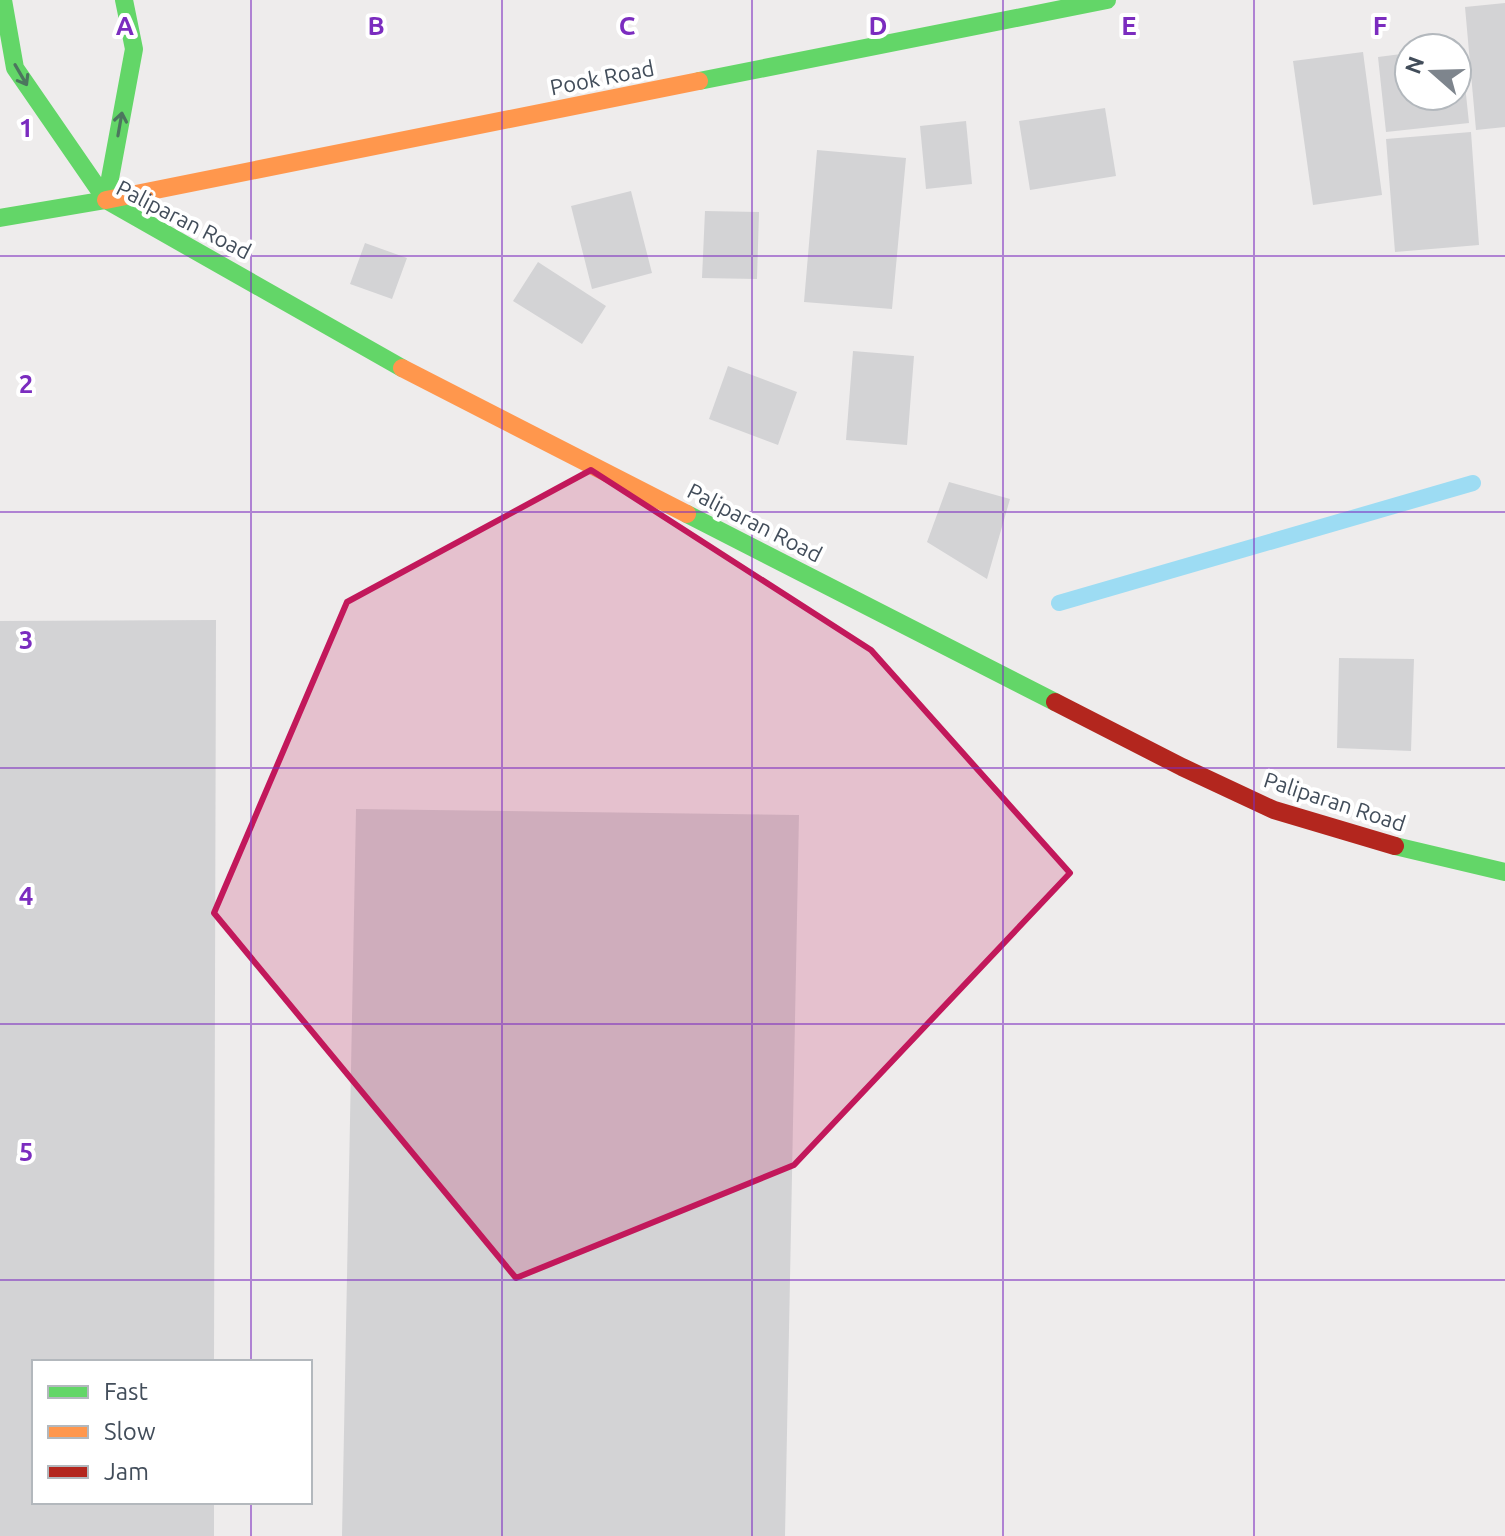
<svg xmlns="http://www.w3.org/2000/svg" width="1505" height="1536" viewBox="0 0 1505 1536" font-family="Ubuntu,sans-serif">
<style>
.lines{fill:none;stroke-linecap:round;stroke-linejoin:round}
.stream{stroke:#9ddcf3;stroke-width:16}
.building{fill:#d3d3d5}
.fast{stroke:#63d668;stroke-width:18}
.slow{stroke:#ff974d;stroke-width:18}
.jam{stroke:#b3261e;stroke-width:18}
.oneway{stroke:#4c765e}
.marked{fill:#c2185b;fill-opacity:0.2;stroke:#c2185b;stroke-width:6;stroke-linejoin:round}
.grid{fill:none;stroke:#7b2cbf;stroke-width:2;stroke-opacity:0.55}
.labels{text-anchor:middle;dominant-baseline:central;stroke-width:8;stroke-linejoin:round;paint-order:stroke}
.street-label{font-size:22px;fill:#424d5a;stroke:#fff}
.grid-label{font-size:26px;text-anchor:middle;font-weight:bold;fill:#7b2cbf;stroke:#fff;stroke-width:8;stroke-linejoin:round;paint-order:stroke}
</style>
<rect width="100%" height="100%" fill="#eeecec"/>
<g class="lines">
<!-- stream -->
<path class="stream" d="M 1059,603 L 1473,483"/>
</g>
<!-- building -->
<path class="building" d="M 1505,3 L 1505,127 L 1476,130 L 1465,7 Z
M 1457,47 L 1461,47 L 1469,123 L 1386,132 L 1378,57 L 1409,53 L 1409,96 L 1457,96 Z
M 1363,52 L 1382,195 L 1313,205 L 1293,61 Z
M 1105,108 L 1116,176 L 1030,190 L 1019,121 Z
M 966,121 L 972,184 L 926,189 L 920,126 Z
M 1471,132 L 1479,245 L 1395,252 L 1386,139 Z
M 817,150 L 906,158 L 892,309 L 804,302 Z
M 631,191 L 652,273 L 592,289 L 571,206 Z
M 705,211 L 759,212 L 757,279 L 702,278 Z
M 365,243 L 407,258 L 392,299 L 350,284 Z
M 538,262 L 606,306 L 582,344 L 513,301 Z
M 853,351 L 914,356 L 907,445 L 846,440 Z
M 728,366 L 797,392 L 778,445 L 709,419 Z
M 949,482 L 1010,499 L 987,579 L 927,542 Z
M 216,620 L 214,1362 L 34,1362 L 34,1502 L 214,1502 L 214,1536 L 0,1536 L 0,621 Z
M 1339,658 L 1414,659 L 1411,751 L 1337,748 Z
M 356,809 L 799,815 L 785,1536 L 342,1536 Z"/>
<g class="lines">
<!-- fast -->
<path class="fast" d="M 3,0 L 15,68 L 106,200
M 699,81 L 1107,0
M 106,200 L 134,49 L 124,0
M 0,218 L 106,200 L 402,368
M 687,514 L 1055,702
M 1395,846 L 1505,872"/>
<!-- slow -->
<path class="slow" d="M 106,200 L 699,81
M 402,368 L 687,514"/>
<!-- jam -->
<path class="jam" d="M 1055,702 L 1182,767 L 1274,810 L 1395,846"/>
</g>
<!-- one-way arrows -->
<defs><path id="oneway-shaft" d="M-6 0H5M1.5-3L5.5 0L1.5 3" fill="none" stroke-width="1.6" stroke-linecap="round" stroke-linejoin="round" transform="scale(2)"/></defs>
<g class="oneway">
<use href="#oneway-shaft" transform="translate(21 75) rotate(60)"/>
<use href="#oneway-shaft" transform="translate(120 124) rotate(-80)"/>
</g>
<!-- marked area -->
<path class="marked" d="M 591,470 L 871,650 L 1070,873 L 794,1165 L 516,1278 L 214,913 L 347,602 Z"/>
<!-- grid -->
<path class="grid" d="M 251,0 L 251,1362M 502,0 L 502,1536M 752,0 L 752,1536M 1003,0 L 1003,1536M 1254,0 L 1254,1536M 0,256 L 1505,256M 0,512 L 1505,512M 0,768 L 1505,768M 0,1024 L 1505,1024M 0,1280 L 1505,1280M 251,1502 L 251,1536"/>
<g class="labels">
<!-- street labels -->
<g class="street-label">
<text transform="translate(602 77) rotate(-11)">Pook Road</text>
<text transform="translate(184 219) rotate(27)">Paliparan Road</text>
<text transform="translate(755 522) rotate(27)">Paliparan Road</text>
<text transform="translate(1335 801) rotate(18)">Paliparan Road</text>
</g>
</g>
<g class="grid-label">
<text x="125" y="35">A</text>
<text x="376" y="35">B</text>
<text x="627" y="35">C</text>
<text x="878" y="35">D</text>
<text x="1129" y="35">E</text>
<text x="1380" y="35">F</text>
<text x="26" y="137">1</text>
<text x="26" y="393">2</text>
<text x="26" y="649">3</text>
<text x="26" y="905">4</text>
<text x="26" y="1161">5</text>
</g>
<!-- legend -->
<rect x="32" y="1360" width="280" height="144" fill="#ffffff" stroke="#b3b8bd" stroke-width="2"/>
<rect x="48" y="1386" width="40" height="12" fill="#63d668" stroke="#b3b8bd" stroke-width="2"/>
<text x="104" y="1400" font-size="24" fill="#424d5a">Fast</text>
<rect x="48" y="1426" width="40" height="12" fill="#ff974d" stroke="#b3b8bd" stroke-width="2"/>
<text x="104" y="1440" font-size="24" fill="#424d5a">Slow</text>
<rect x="48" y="1466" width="40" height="12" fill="#b3261e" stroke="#b3b8bd" stroke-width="2"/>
<text x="104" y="1480" font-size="24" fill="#424d5a">Jam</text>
<!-- north arrow -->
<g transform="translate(1433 72) rotate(290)"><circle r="38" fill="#ffffff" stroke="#b3b8bd" stroke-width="2"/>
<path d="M0-6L14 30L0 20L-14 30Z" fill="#7e858d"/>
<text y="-12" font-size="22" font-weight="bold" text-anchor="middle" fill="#424d5a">N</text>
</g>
</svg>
